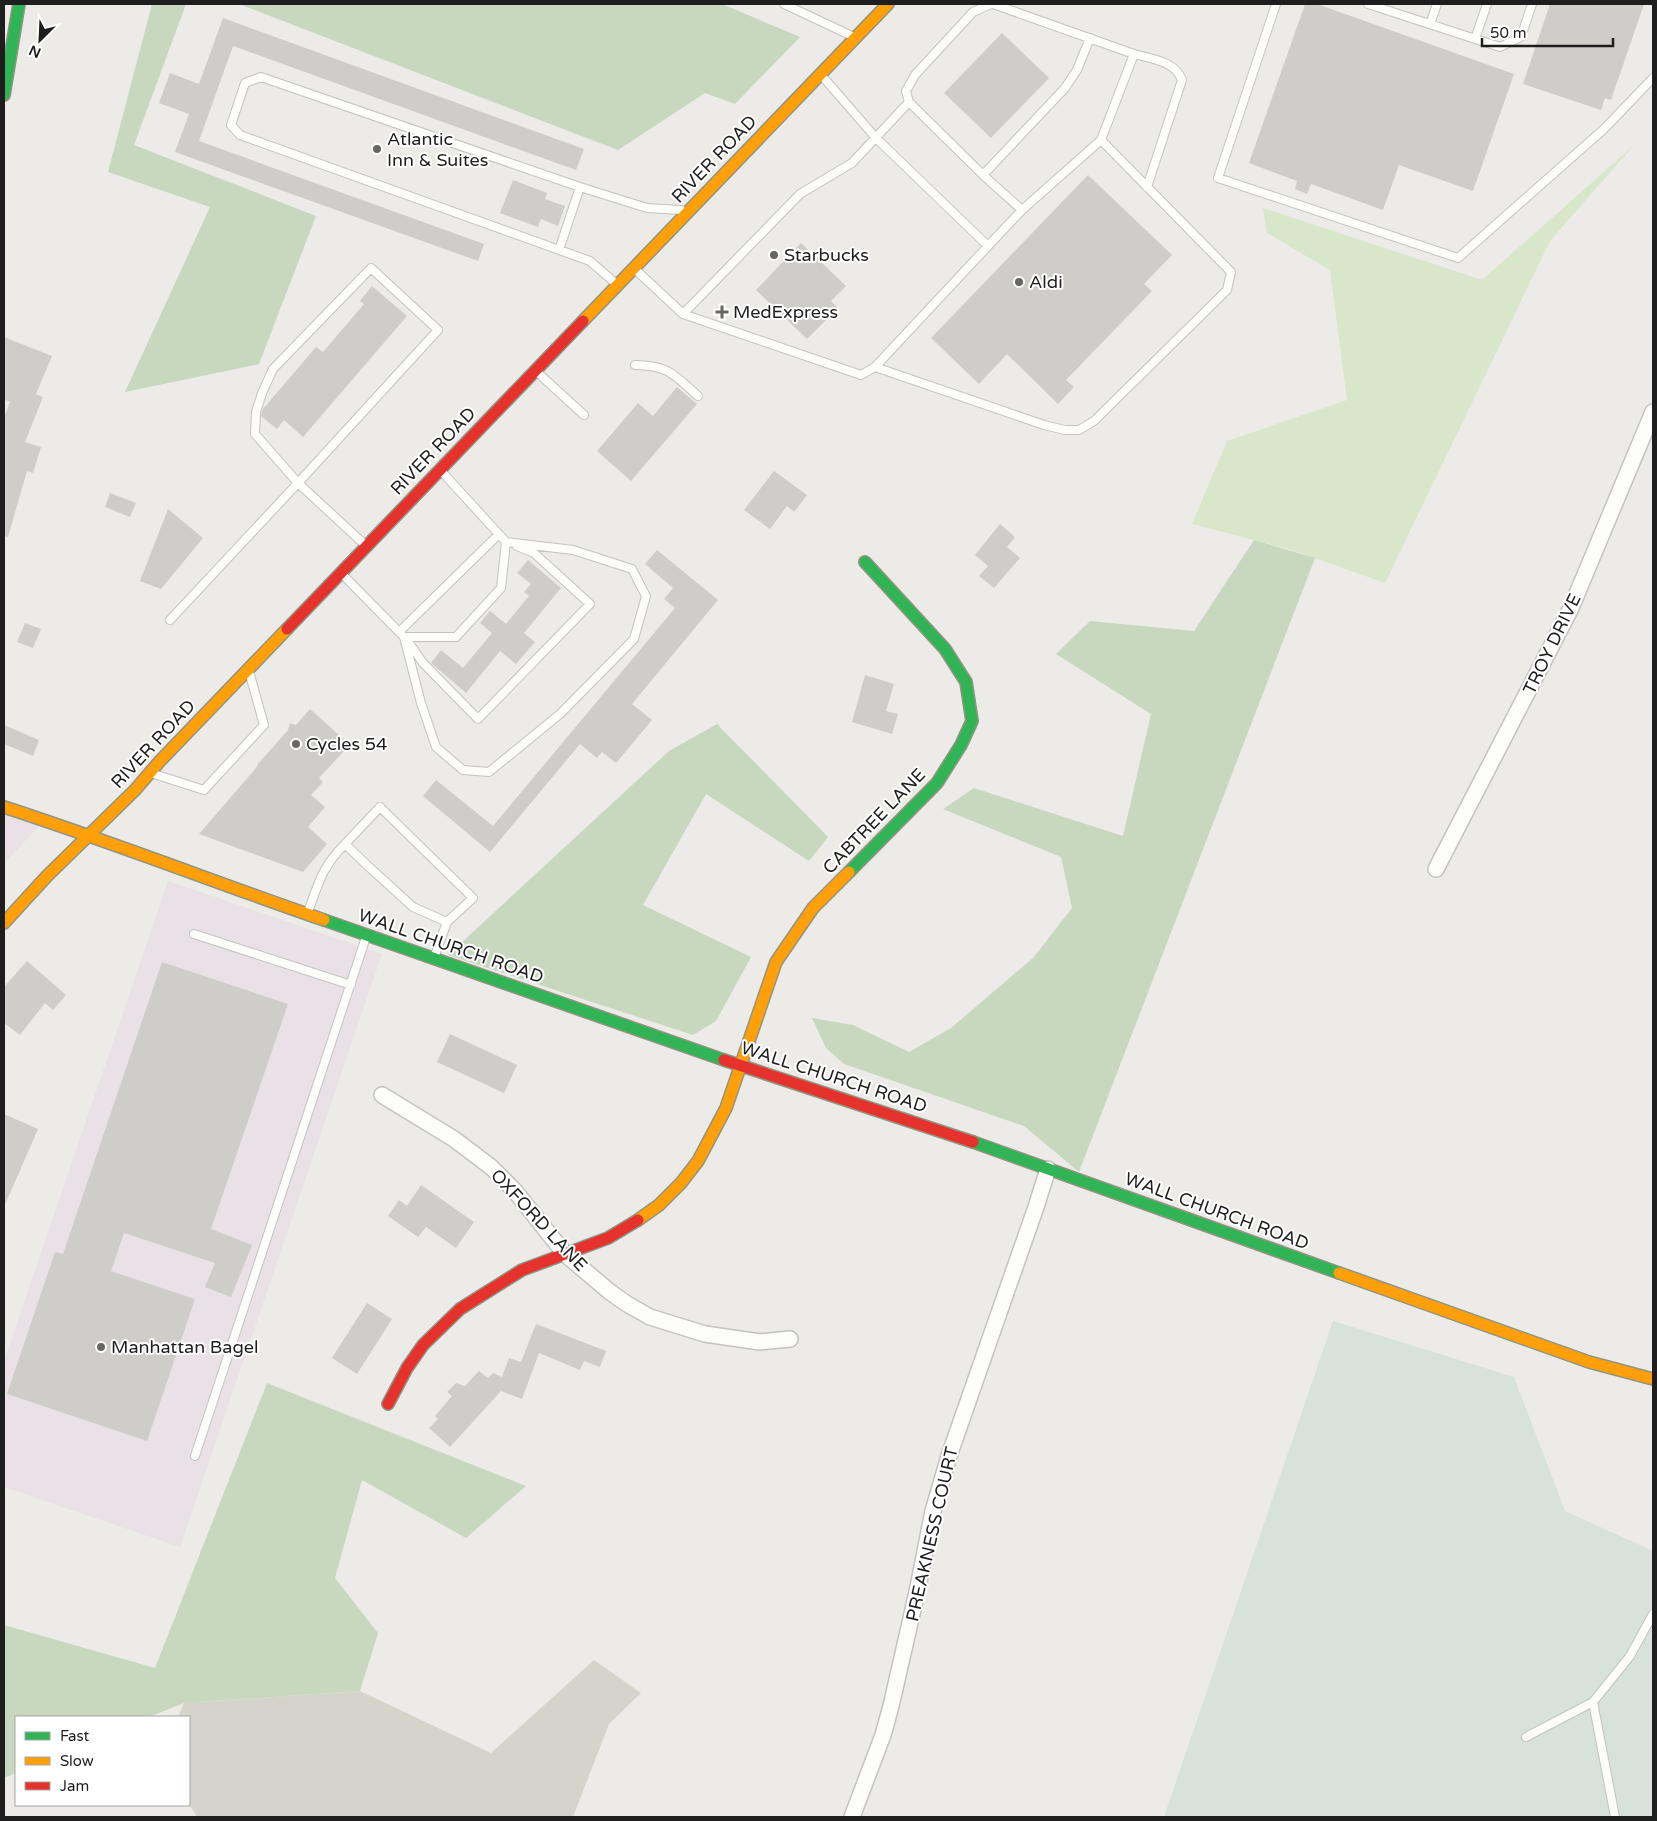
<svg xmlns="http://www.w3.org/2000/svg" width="1657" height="1821" viewBox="0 0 1657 1821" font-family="'Varela Round',sans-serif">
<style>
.industrial{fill:#e9e1e5}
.construction{fill:#d4d4ca}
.grass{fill:#d8e7c9}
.forest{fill:#c8d8bf}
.wetland{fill:#d6e2db}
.building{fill:#cfcdca}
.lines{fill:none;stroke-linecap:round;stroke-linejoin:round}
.lane-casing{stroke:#c3c3c1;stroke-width:10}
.street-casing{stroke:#c3c3c1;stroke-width:18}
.fast-casing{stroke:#929481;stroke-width:14}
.slow-casing{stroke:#929481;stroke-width:14}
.jam-casing{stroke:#929481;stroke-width:14}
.lane{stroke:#fcfcfb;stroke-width:8}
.street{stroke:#fcfcfb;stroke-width:15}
.fast{stroke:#30b455;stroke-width:11}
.slow{stroke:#ff9f0a;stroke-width:11}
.jam{stroke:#e5322d;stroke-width:11}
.poi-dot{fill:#666664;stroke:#fff;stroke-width:2}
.labels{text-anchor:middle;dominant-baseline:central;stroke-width:4;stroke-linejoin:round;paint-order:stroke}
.poi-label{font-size:18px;fill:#1e1e1e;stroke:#fff;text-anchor:start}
.street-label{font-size:18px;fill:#1e1e1e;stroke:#fff}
</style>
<rect width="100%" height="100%" fill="#ecebe7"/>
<!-- industrial -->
<path class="industrial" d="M 4,799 L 50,815 L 4,863 Z
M 168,881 L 382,954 L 180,1547 L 4,1487 L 4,1361 Z"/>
<!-- construction -->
<path class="construction" d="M 594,1660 L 641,1693 L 609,1724 L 573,1817 L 197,1817 L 189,1804 L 189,1717 L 178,1717 L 184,1703 L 360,1691 L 491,1753 Z"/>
<!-- grass -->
<path class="grass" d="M 1633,146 L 1550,241 L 1385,583 L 1292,550 L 1192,524 L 1227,441 L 1347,400 L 1330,270 L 1267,233 L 1263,208 L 1482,280 Z"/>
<!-- forest -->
<path class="forest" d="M 152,4 L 186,4 L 134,145 L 316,216 L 259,364 L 125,392 L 210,207 L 108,172 Z
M 239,4 L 722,4 L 800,37 L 735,104 L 705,93 L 618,150 Z
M 1254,540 L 1315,558 L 1079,1172 L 1024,1126 L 844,1064 L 826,1048 L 812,1018 L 853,1025 L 909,1052 L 951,1028 L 1034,957 L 1072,908 L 1061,857 L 943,809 L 974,788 L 1123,836 L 1151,714 L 1056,654 L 1090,621 L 1194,631 Z
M 717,724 L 828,837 L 809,861 L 706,794 L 643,905 L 751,957 L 716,1021 L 693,1035 L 448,955 L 669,751 Z
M 267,1383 L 526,1486 L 466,1538 L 362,1480 L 335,1578 L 378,1633 L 360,1691 L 184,1703 L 149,1717 L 16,1717 L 16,1773 L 4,1778 L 4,1625 L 155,1668 Z"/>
<!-- wetland -->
<path class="wetland" d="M 1333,1321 L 1514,1377 L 1565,1511 L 1653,1551 L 1653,1817 L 1164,1817 Z"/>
<!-- building -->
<path class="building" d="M 1305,4 L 1317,4 L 1514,74 L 1473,191 L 1399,165 L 1383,210 L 1311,184 L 1307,194 L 1295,189 L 1297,181 L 1249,163 Z
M 1550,4 L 1644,4 L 1611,100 L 1605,98 L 1601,110 L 1523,84 Z
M 223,18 L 584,149 L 576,170 L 233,46 L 199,141 L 484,244 L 478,261 L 175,152 L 189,114 L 159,103 L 170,73 L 199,84 Z
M 1002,33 L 1049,78 L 991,138 L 944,93 Z
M 1088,175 L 1172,255 L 1144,284 L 1152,291 L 1066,380 L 1074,387 L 1058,404 L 1007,354 L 979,384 L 931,338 Z
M 513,180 L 547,193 L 545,199 L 565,206 L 558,226 L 541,219 L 538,227 L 500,213 Z
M 801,243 L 846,286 L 831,301 L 838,308 L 807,339 L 756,290 Z
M 372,286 L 407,316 L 303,437 L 284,420 L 277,429 L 261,416 L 263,409 L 316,347 L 323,352 L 364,304 L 360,301 Z
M 4,337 L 52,356 L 36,394 L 43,397 L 25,442 L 41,447 L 33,473 L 27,471 L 8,537 L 4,536 L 4,418 L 10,402 L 4,399 Z
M 677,387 L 697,404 L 631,481 L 597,451 L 638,403 L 653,416 Z
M 774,471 L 807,495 L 794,512 L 787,506 L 770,529 L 744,510 Z
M 110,493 L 136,503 L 130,517 L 105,507 Z
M 168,509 L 203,538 L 161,589 L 140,581 Z
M 1000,524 L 1015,537 L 1007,547 L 1020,558 L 994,588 L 979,576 L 988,566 L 975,555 Z
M 657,550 L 718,600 L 632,704 L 652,720 L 616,763 L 602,752 L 597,758 L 580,744 L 490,852 L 423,796 L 436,780 L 493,826 L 675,608 L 664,599 L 673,588 L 645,564 Z
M 528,560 L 561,588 L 524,633 L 535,642 L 516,664 L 500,651 L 466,693 L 431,663 L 441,650 L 463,668 L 492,633 L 480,623 L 490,611 L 506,624 L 529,596 L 524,592 L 531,584 L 517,573 Z
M 25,623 L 41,629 L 33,648 L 17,642 Z
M 865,675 L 894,684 L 886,711 L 898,714 L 892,734 L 852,722 Z
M 310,709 L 347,742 L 344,751 L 319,778 L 323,782 L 311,795 L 325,807 L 308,827 L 327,844 L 303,872 L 199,834 L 256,768 L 258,764 L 288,730 L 290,723 L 296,725 Z
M 4,725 L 39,740 L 33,756 L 4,744 Z
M 27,961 L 66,995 L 53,1010 L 45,1003 L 20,1035 L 4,1023 L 4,987 Z
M 162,962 L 288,1004 L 211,1229 L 252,1245 L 231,1297 L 205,1287 L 215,1263 L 124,1233 L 111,1271 L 195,1299 L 147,1441 L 7,1394 L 55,1252 L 63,1254 Z
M 450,1034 L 517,1065 L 504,1093 L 437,1062 Z
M 4,1114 L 38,1129 L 4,1207 Z
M 421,1185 L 474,1222 L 456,1248 L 426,1227 L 418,1237 L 388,1216 L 399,1200 L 407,1206 Z
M 367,1303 L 392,1319 L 357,1374 L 332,1358 Z
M 536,1324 L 606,1351 L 600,1367 L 584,1361 L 580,1370 L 539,1353 L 522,1399 L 501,1391 L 450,1447 L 429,1428 L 438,1419 L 435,1416 L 452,1396 L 447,1392 L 456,1383 L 465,1386 L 479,1371 L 488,1378 L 493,1373 L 502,1377 L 509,1358 L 521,1362 Z"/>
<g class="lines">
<defs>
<path id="lane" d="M 784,4 L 852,36
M 1276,4 L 1218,178 L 1458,258 L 1604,129 L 1653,78
M 1368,4 L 1500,47 L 1521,37 L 1532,4
M 1430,24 L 1437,4
M 1475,39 L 1487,4
M 1134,54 C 1152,59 1175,61 1182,80 L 1147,187
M 909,102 L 983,175 L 1022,210 L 1101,140
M 983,175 L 1065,88 L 1077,70 L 1090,38
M 988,246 L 1022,210
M 559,250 L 580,187
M 637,271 L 683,314 L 861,375 L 875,367 L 988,246 L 876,138 L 823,77
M 614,282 L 590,261 L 240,135 L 231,125 L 245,83 L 261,77 L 580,187 L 647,208 L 681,210
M 683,314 L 800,194 L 852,163 L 909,102 L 906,91 L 915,75 L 973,12 L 991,4
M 635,365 C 670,366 673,374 698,396
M 875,367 L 1044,425 L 1065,430 L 1079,430 L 1094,421 L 1227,290 L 1231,272 L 1101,140 L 1134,54 L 993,4
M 538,373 L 584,415
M 344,576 L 404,637 L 456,637 L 501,588 L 506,542 L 443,473
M 170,620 L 298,483 L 255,434 L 256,412 L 262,393 L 273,369 L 371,268 L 438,330 L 298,483 L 363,543
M 399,632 L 499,534
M 404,637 L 421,703 L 436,747 L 463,770 L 489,772 L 560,714 L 634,639 L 646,596 L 632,569 L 573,550 L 506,542
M 407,640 L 423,663 L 478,719 L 590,604 L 534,553 L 517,546
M 154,774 L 204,790 L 264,725 L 250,675
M 308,912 C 319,882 322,867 345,844
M 194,934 L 351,985
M 434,958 L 447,922 L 413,907 L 368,866 L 345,844 L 380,807 L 473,898 L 447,922
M 195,1456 L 366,937
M 1593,1702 L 1615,1817
M 1526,1737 L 1593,1702 L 1630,1656 L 1653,1614"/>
<path id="street" d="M 1436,869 L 1571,608 L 1653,412
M 382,1095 L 454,1139 L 491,1167 L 515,1191 L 565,1254 L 610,1292 L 627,1304 L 650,1317 L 705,1334 L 760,1342 L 790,1339
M 852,1817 L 883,1735 L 891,1706 L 917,1592 L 933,1511 L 949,1456 L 1036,1207 L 1048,1169"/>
<path id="fast" d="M 4,95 L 19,4
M 849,872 L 937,783 L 961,745 L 972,721 L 966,682 L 945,649 L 865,562
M 324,920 L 724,1060
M 973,1142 L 1339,1273"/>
<path id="slow" d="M 583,321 L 888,4
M 4,807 C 112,842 217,883 324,920
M 4,923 L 47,876 L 135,790 L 160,761 L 287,629
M 638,1220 L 659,1205 L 681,1183 L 698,1161 L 726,1108 L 776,962 L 813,908 L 849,872
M 1339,1273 L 1589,1362 L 1653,1379"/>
<path id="jam" d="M 287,629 L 583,321
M 724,1060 L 973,1142
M 388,1404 L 407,1368 L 423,1345 L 460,1309 L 522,1270 L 608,1238 L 638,1220"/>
</defs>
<!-- lane casing -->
<use href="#lane" class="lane-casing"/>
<!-- street casing -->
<use href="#street" class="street-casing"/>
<!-- fast casing -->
<use href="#fast" class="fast-casing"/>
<!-- slow casing -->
<use href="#slow" class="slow-casing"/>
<!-- jam casing -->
<use href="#jam" class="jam-casing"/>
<!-- lane -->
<use href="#lane" class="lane"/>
<!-- street -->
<use href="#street" class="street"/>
<!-- fast -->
<use href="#fast" class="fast"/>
<!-- slow -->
<use href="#slow" class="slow"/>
<!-- jam -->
<use href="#jam" class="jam"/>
</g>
<!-- markers -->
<g class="poi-dot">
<circle cx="377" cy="149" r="5"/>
<circle cx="774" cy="255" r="5"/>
<circle cx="1019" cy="282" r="5"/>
<path d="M719.5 304.5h5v5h5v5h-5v5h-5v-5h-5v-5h5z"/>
<circle cx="296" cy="744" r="5"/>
<circle cx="101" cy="1347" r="5"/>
</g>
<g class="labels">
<!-- poi labels -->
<g class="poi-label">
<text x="387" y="139">Atlantic<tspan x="387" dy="21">Inn &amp; Suites</tspan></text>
<text x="784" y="255">Starbucks</text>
<text x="1029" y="282">Aldi</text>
<text x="733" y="312">MedExpress</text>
<text x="306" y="744">Cycles 54</text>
<text x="111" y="1347">Manhattan Bagel</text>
</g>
<!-- street labels -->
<g class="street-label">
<text transform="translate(714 159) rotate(-46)">RIVER ROAD</text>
<text transform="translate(433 451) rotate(-46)">RIVER ROAD</text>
<text transform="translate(1552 644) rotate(-64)">TROY DRIVE</text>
<text transform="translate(153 744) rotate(-47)">RIVER ROAD</text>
<text transform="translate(874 821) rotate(-46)">CABTREE LANE</text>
<text transform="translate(451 946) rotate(19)">WALL CHURCH ROAD</text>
<text transform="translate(834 1077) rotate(18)">WALL CHURCH ROAD</text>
<text transform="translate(1217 1211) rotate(20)">WALL CHURCH ROAD</text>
<text transform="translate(539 1220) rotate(47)">OXFORD LANE</text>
<text transform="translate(932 1534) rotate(-77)">PREAKNESS COURT</text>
</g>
</g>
<!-- border -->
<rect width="1657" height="1821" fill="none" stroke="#1e1e1e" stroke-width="10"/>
<!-- legend -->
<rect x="15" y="1716" width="175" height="90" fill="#ffffff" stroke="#a5a5a5"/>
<rect x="25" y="1732" width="25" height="8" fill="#30b455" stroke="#a5a5a5"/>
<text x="60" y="1741" font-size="15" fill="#1e1e1e">Fast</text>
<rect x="25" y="1757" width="25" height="8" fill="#ff9f0a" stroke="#a5a5a5"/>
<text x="60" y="1766" font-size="15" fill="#1e1e1e">Slow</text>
<rect x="25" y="1782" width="25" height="8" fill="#e5322d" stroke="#a5a5a5"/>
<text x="60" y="1791" font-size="15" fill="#1e1e1e">Jam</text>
<!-- north arrow -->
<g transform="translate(40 40) rotate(204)" stroke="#ffffff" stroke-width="4" paint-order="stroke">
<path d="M0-4L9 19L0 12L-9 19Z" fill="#1e1e1e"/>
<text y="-8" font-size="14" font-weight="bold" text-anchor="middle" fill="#1e1e1e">N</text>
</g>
<!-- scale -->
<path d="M1482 38v8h131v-8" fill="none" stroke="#1e1e1e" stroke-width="2.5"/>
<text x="1490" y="38" font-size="15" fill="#1e1e1e" stroke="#ffffff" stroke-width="4" paint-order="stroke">50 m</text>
</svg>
